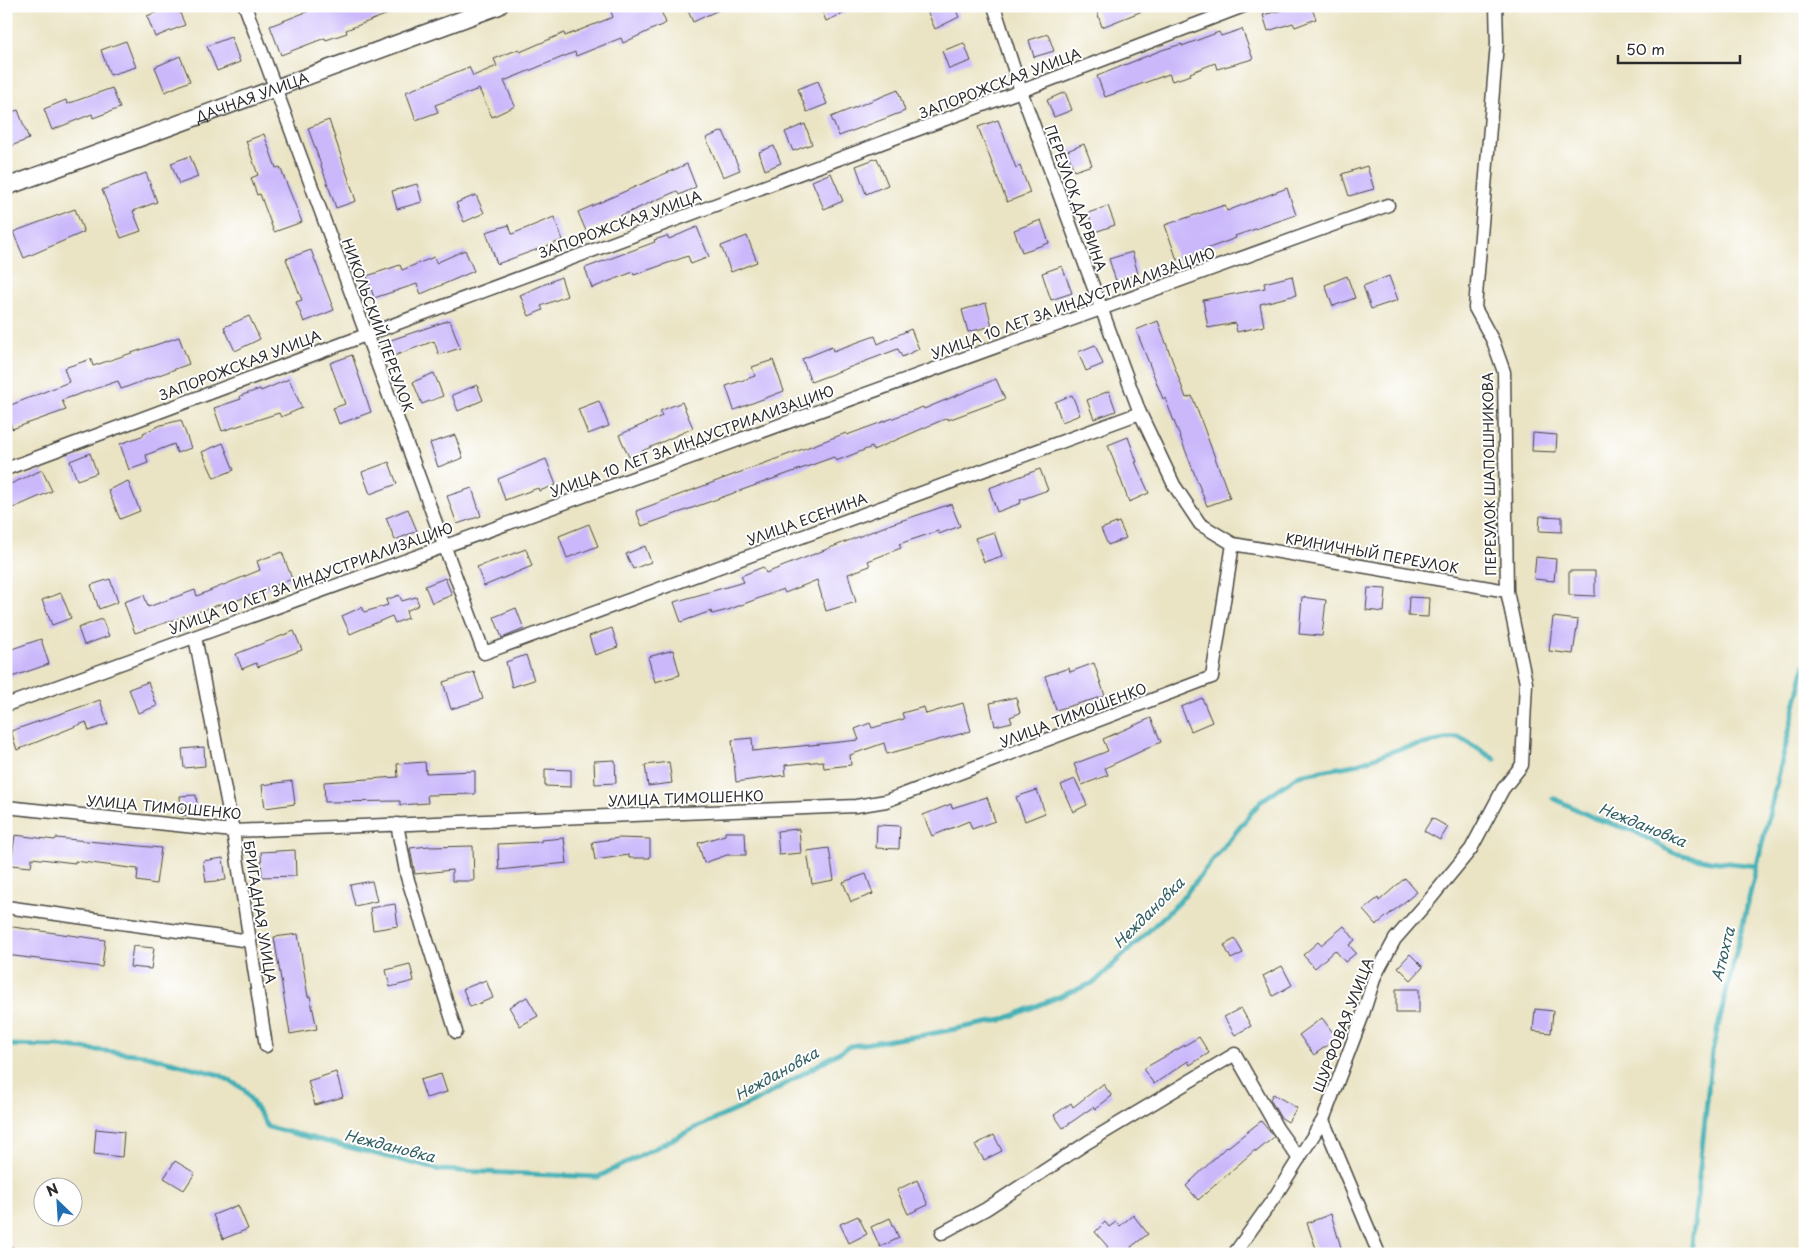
<svg xmlns="http://www.w3.org/2000/svg" width="1811" height="1260" viewBox="0 0 1811 1260" font-family="'Playpen Sans',sans-serif">
<style>
.lines{fill:none;stroke-linecap:round;stroke-linejoin:round}
.stream{stroke:#3caeb4;stroke-width:5}
.building{fill:#cab8fb}
.minor-casing{stroke:#484742;stroke-width:15}
.tertiary-casing{stroke:#484742;stroke-width:19}
.minor{stroke:#fff;stroke-width:12}
.tertiary{stroke:#fff;stroke-width:16}
.labels{text-anchor:middle;dominant-baseline:central;stroke-width:4;stroke-linejoin:round;paint-order:stroke}
.street-label{font-size:14px;fill:#2b2b2b;stroke:#fff}
.water-label{font-size:15px;font-style:italic;fill:#325f62;stroke:#fff}
</style>
<rect width="100%" height="100%" fill="#fff"/>
<filter id="ink" filterUnits="userSpaceOnUse"><feTurbulence type="fractalNoise" baseFrequency=".02" numOctaves="2"/><feDisplacementMap in="SourceGraphic" scale="10" xChannelSelector="R" yChannelSelector="G"/><feConvolveMatrix kernelMatrix="1 2 1 2 8 2 1 2 1" color-interpolation-filters="sRGB"/></filter>
<filter id="wash" filterUnits="userSpaceOnUse"><feTurbulence type="fractalNoise" baseFrequency=".0096" numOctaves="4" result="noise"/><feDisplacementMap in="SourceGraphic" scale="20" xChannelSelector="R" yChannelSelector="G"/><feGaussianBlur stdDeviation="1.12" result="paint"/><feColorMatrix in="noise" values="0 0 0 0 0 0 0 0 0 0 0 0 0 0 0 0 0 1.4 0 .05"/><feComposite in="paint" operator="in"/></filter>
<g filter="url(#wash)">
<rect width="100%" height="100%" fill="#eae4c5"/>
<g class="lines">
<!-- stream -->
<path class="stream" d="M 1553,798 L 1594,818 L 1634,831 L 1674,853 L 1710,861 L 1757,866
M 6,1045 L 57,1046 L 144,1055 L 220,1075 L 244,1089 L 268,1127 L 440,1170 L 598,1177 L 693,1129 L 758,1100 L 850,1046 L 924,1035 L 1002,1020 L 1095,982 L 1179,902 L 1261,801 L 1299,775 L 1354,765 L 1399,749 L 1459,737 L 1495,759
M 1691,1254 L 1712,1052 L 1805,665"/>
</g>
<g id="blocks">
<!-- building -->
<path class="building" d="M 172,6 L 177,6 L 185,25 L 155,37 L 147,16 Z
M 313,6 L 406,6 L 406,7 L 346,30 L 347,33 L 326,40 L 325,38 L 281,55 L 270,26 L 314,9 Z
M 609,6 L 659,6 L 666,23 L 623,43 L 621,38 L 576,56 L 575,52 L 504,81 L 515,106 L 492,117 L 479,89 L 435,105 L 438,112 L 416,120 L 406,92 L 469,67 L 473,76 L 497,66 L 494,59 L 519,49 L 520,52 L 564,33 L 565,36 L 613,17 Z
M 686,6 L 727,6 L 693,22 Z
M 820,6 L 860,6 L 826,21 Z
M 925,6 L 954,6 L 959,17 L 935,29 Z
M 1095,6 L 1149,6 L 1150,8 L 1102,27 Z
M 1297,6 L 1311,6 L 1316,19 L 1295,27 L 1293,23 L 1268,31 L 1263,15 Z
M 1242,29 L 1253,59 L 1217,69 L 1215,63 L 1190,73 L 1191,75 L 1172,81 L 1169,74 L 1105,97 L 1097,76 L 1162,50 L 1182,44 L 1182,46 L 1219,32 L 1221,36 Z
M 1048,34 L 1054,51 L 1034,57 L 1029,40 Z
M 231,37 L 240,62 L 217,71 L 207,46 Z
M 126,41 L 136,67 L 110,75 L 101,50 Z
M 964,43 L 971,61 L 949,69 L 942,51 Z
M 180,56 L 190,81 L 165,92 L 155,67 Z
M 818,81 L 827,104 L 807,112 L 798,89 Z
M 112,88 L 120,108 L 93,118 L 92,114 L 52,130 L 44,109 L 66,100 L 67,104 Z
M 898,90 L 905,111 L 839,136 L 831,117 Z
M 1065,92 L 1072,110 L 1054,117 L 1047,100 Z
M 18,110 L 29,139 L 6,148 L 6,114 Z
M 329,120 L 356,201 L 336,208 L 308,128 Z
M 998,120 L 1016,168 L 1020,166 L 1030,193 L 1007,202 L 978,127 Z
M 805,124 L 812,144 L 793,151 L 785,132 Z
M 723,131 L 740,170 L 723,177 L 706,138 Z
M 264,134 L 276,168 L 280,167 L 302,222 L 274,232 L 260,194 L 257,195 L 251,178 L 258,175 L 246,141 Z
M 1084,144 L 1092,165 L 1074,171 L 1067,151 Z
M 774,146 L 781,163 L 765,170 L 759,152 Z
M 190,156 L 198,177 L 179,184 L 171,163 Z
M 877,158 L 888,185 L 866,194 L 856,166 Z
M 687,164 L 696,187 L 679,195 L 677,191 L 586,231 L 578,212 Z
M 1367,166 L 1374,189 L 1349,196 L 1342,174 Z
M 146,173 L 157,202 L 133,211 L 141,231 L 121,238 L 102,190 Z
M 831,173 L 843,201 L 824,209 L 812,181 Z
M 417,184 L 422,202 L 397,209 L 392,191 Z
M 1287,188 L 1296,215 L 1235,236 L 1236,238 L 1177,260 L 1165,225 L 1225,205 L 1227,211 Z
M 476,195 L 484,213 L 464,222 L 456,203 Z
M 1108,206 L 1115,225 L 1095,232 L 1088,213 Z
M 75,209 L 84,232 L 24,258 L 13,232 Z
M 554,217 L 563,240 L 497,264 L 486,232 L 509,225 L 512,234 Z
M 1041,220 L 1049,243 L 1022,252 L 1014,230 Z
M 697,227 L 709,257 L 691,264 L 688,256 L 634,275 L 633,272 L 592,288 L 585,268 L 655,242 L 654,240 L 667,236 L 669,239 Z
M 747,236 L 757,262 L 731,272 L 721,246 Z
M 311,250 L 334,310 L 304,322 L 296,302 L 302,300 L 286,259 Z
M 465,250 L 474,271 L 421,294 L 417,284 L 374,298 L 367,276 L 400,265 L 402,270 L 434,257 L 436,263 Z
M 1132,252 L 1138,274 L 1116,281 L 1109,259 Z
M 1062,266 L 1072,293 L 1051,300 L 1042,273 Z
M 1292,276 L 1296,295 L 1260,304 L 1264,326 L 1237,332 L 1235,323 L 1208,328 L 1203,300 L 1265,288 L 1264,283 Z
M 1347,276 L 1355,298 L 1333,306 L 1325,285 Z
M 1389,276 L 1398,300 L 1371,309 L 1363,286 Z
M 561,277 L 567,296 L 541,306 L 543,310 L 529,316 L 520,295 Z
M 986,303 L 992,326 L 968,332 L 962,310 Z
M 249,316 L 260,339 L 235,351 L 224,327 Z
M 450,320 L 460,348 L 439,355 L 434,341 L 391,357 L 385,342 Z
M 1158,321 L 1186,398 L 1192,396 L 1230,498 L 1207,506 L 1165,398 L 1163,399 L 1136,330 Z
M 911,329 L 919,349 L 902,357 L 898,349 L 811,382 L 802,359 L 832,347 L 833,351 L 875,336 L 878,344 Z
M 179,337 L 189,364 L 121,389 L 118,381 L 62,400 L 66,410 L 12,429 L 6,407 L 69,382 L 64,368 L 91,359 L 93,366 Z
M 1095,345 L 1103,364 L 1086,371 L 1078,352 Z
M 352,355 L 371,412 L 339,424 L 333,408 L 345,404 L 330,363 Z
M 773,360 L 784,391 L 734,410 L 726,386 L 755,376 L 752,367 Z
M 434,373 L 443,396 L 422,404 L 413,382 Z
M 289,379 L 302,408 L 281,417 L 279,413 L 222,431 L 214,408 L 241,399 L 240,396 L 260,389 L 261,391 Z
M 996,379 L 1005,399 L 948,420 L 947,418 L 873,450 L 872,447 L 836,461 L 834,457 L 642,526 L 636,511 L 846,433 L 847,435 L 923,407 L 924,409 Z
M 477,385 L 483,400 L 458,411 L 452,395 Z
M 1109,391 L 1116,411 L 1094,419 L 1087,400 Z
M 1072,395 L 1080,415 L 1062,422 L 1055,402 Z
M 599,401 L 609,426 L 588,434 L 578,409 Z
M 682,402 L 693,428 L 629,457 L 619,435 L 662,416 L 660,411 Z
M 181,420 L 191,448 L 177,453 L 174,444 L 146,455 L 148,463 L 129,470 L 120,444 L 144,435 L 143,433 L 161,425 Z
M 1533,433 L 1557,435 L 1556,452 L 1532,451 Z
M 455,435 L 463,458 L 438,467 L 430,443 Z
M 1128,437 L 1137,462 L 1135,462 L 1149,493 L 1129,502 L 1108,445 Z
M 223,443 L 234,470 L 214,478 L 202,452 Z
M 90,453 L 97,473 L 77,480 L 70,461 Z
M 546,459 L 556,485 L 539,491 L 538,488 L 505,500 L 498,479 Z
M 389,462 L 397,484 L 370,494 L 362,472 Z
M 1040,469 L 1048,490 L 1020,500 L 1021,503 L 997,512 L 989,488 Z
M 42,470 L 52,491 L 6,511 L 6,486 Z
M 128,481 L 140,511 L 120,519 L 108,490 Z
M 472,488 L 481,516 L 457,524 L 447,496 Z
M 951,504 L 960,526 L 939,534 L 938,531 L 899,544 L 901,548 L 868,561 L 870,566 L 848,574 L 856,602 L 826,611 L 817,580 L 785,593 L 783,589 L 728,610 L 712,614 L 711,611 L 681,622 L 674,602 L 744,582 L 741,576 L 763,567 L 766,573 L 891,524 Z
M 408,509 L 417,531 L 395,540 L 386,518 Z
M 1540,516 L 1562,517 L 1562,532 L 1539,531 Z
M 1119,522 L 1126,538 L 1108,545 L 1101,529 Z
M 589,524 L 598,546 L 567,558 L 559,536 Z
M 994,532 L 1002,556 L 984,562 L 975,538 Z
M 645,546 L 651,562 L 633,569 L 626,554 Z
M 526,549 L 532,566 L 484,586 L 477,567 Z
M 282,552 L 292,579 L 225,605 L 224,603 L 135,633 L 124,602 L 144,595 L 148,607 L 195,590 L 197,596 L 260,570 L 257,561 Z
M 1536,557 L 1556,559 L 1554,581 L 1534,579 Z
M 1569,571 L 1595,571 L 1595,596 L 1569,595 Z
M 445,578 L 452,595 L 432,603 L 425,586 Z
M 110,579 L 118,602 L 99,609 L 91,585 Z
M 1368,588 L 1386,589 L 1384,612 L 1366,610 Z
M 61,593 L 71,618 L 52,625 L 42,600 Z
M 399,595 L 402,601 L 416,597 L 419,605 L 406,611 L 408,618 L 395,623 L 392,616 L 350,634 L 342,616 L 362,607 L 364,612 L 388,605 L 386,600 Z
M 1302,597 L 1326,600 L 1322,636 L 1299,634 Z
M 1409,597 L 1429,598 L 1428,617 L 1408,616 Z
M 516,608 L 524,629 L 502,638 L 494,617 Z
M 1553,617 L 1578,620 L 1573,654 L 1549,651 Z
M 102,619 L 109,636 L 84,645 L 78,628 Z
M 612,628 L 618,647 L 595,655 L 589,636 Z
M 294,631 L 302,650 L 258,667 L 256,663 L 242,669 L 236,654 Z
M 41,639 L 49,664 L 6,679 L 6,651 Z
M 673,650 L 680,675 L 655,682 L 648,657 Z
M 526,655 L 534,680 L 512,687 L 506,662 Z
M 1094,663 L 1105,696 L 1056,710 L 1045,676 L 1069,668 L 1070,672 Z
M 474,672 L 483,699 L 451,709 L 443,682 Z
M 148,682 L 157,706 L 138,713 L 129,689 Z
M 1016,697 L 1020,713 L 1010,717 L 1012,722 L 995,726 L 990,703 Z
M 1202,698 L 1212,722 L 1191,731 L 1181,707 Z
M 100,700 L 108,724 L 89,731 L 86,722 L 17,750 L 11,731 Z
M 963,703 L 971,731 L 887,754 L 884,743 L 850,755 L 851,765 L 824,768 L 823,761 L 785,765 L 786,775 L 736,782 L 732,740 L 752,738 L 753,751 L 859,740 L 855,729 L 870,723 L 872,728 L 904,719 L 902,713 L 924,707 L 926,714 Z
M 1151,718 L 1161,742 L 1105,768 L 1108,775 L 1082,785 L 1074,764 L 1108,751 L 1103,739 Z
M 204,747 L 205,766 L 184,768 L 182,749 Z
M 615,760 L 616,783 L 595,784 L 594,761 Z
M 425,762 L 426,773 L 475,771 L 475,794 L 427,795 L 428,803 L 400,805 L 400,801 L 325,802 L 324,782 L 398,777 L 397,764 Z
M 669,762 L 672,783 L 648,786 L 645,765 Z
M 545,769 L 571,770 L 571,787 L 545,786 Z
M 1075,779 L 1087,805 L 1073,812 L 1061,785 Z
M 292,781 L 295,804 L 265,808 L 262,785 Z
M 1037,790 L 1045,813 L 1025,821 L 1016,797 Z
M 196,795 L 198,814 L 182,816 L 180,796 Z
M 987,797 L 995,821 L 972,829 L 969,821 L 932,836 L 923,815 L 951,804 L 952,808 Z
M 1432,818 L 1448,827 L 1440,840 L 1424,831 Z
M 877,825 L 900,826 L 899,849 L 876,848 Z
M 799,829 L 801,853 L 779,855 L 777,831 Z
M 725,832 L 745,832 L 746,855 L 727,855 L 704,863 L 698,843 L 725,835 Z
M 15,835 L 55,840 L 56,838 L 161,848 L 156,884 L 137,881 L 138,869 L 75,861 L 75,863 L 32,858 L 31,867 L 11,865 Z
M 564,838 L 567,863 L 499,870 L 498,844 L 541,842 L 541,840 Z
M 618,838 L 650,839 L 650,858 L 629,858 L 629,855 L 595,860 L 592,842 Z
M 429,846 L 430,847 L 473,846 L 474,881 L 452,881 L 452,870 L 415,874 L 410,848 Z
M 829,848 L 834,880 L 812,884 L 807,851 Z
M 295,850 L 296,876 L 262,877 L 261,852 Z
M 223,858 L 226,880 L 206,882 L 203,861 Z
M 866,874 L 873,894 L 851,902 L 843,882 Z
M 1405,878 L 1417,892 L 1376,925 L 1363,910 L 1378,898 L 1379,901 Z
M 372,881 L 377,901 L 355,906 L 350,885 Z
M 395,904 L 398,926 L 373,930 L 370,908 Z
M 6,926 L 105,940 L 102,967 L 6,955 Z
M 1344,926 L 1355,940 L 1349,945 L 1356,953 L 1345,962 L 1335,950 L 1315,968 L 1303,955 L 1318,942 L 1321,945 Z
M 298,934 L 308,997 L 310,996 L 317,1029 L 290,1034 L 274,937 Z
M 1235,939 L 1243,953 L 1231,959 L 1224,945 Z
M 133,946 L 154,948 L 151,969 L 130,967 Z
M 1410,954 L 1423,967 L 1411,980 L 1398,967 Z
M 410,964 L 414,981 L 390,987 L 386,970 Z
M 1282,966 L 1292,985 L 1273,996 L 1263,976 Z
M 486,980 L 493,998 L 470,1007 L 463,989 Z
M 1396,989 L 1419,989 L 1419,1013 L 1396,1013 Z
M 527,997 L 538,1016 L 520,1026 L 509,1007 Z
M 1241,1008 L 1251,1026 L 1235,1035 L 1224,1017 Z
M 1535,1009 L 1553,1011 L 1551,1033 L 1533,1031 Z
M 1322,1018 L 1337,1038 L 1314,1055 L 1299,1035 Z
M 1199,1037 L 1209,1053 L 1190,1065 L 1188,1061 L 1154,1084 L 1143,1069 Z
M 336,1072 L 343,1097 L 315,1105 L 308,1081 Z
M 441,1074 L 447,1092 L 426,1098 L 420,1080 Z
M 1103,1084 L 1112,1096 L 1095,1109 L 1093,1107 L 1063,1128 L 1054,1115 L 1071,1103 L 1073,1107 Z
M 1273,1094 L 1297,1108 L 1288,1122 L 1280,1117 L 1270,1099 Z
M 1261,1121 L 1274,1137 L 1256,1152 L 1255,1150 L 1198,1200 L 1186,1186 L 1227,1146 L 1228,1147 Z
M 96,1129 L 124,1132 L 122,1157 L 94,1154 Z
M 994,1135 L 1002,1151 L 984,1160 L 975,1145 Z
M 175,1161 L 195,1173 L 184,1190 L 164,1178 Z
M 917,1180 L 928,1205 L 908,1214 L 897,1190 Z
M 238,1205 L 248,1229 L 223,1239 L 213,1215 Z
M 1331,1214 L 1343,1254 L 1318,1254 L 1307,1223 Z
M 1133,1215 L 1148,1234 L 1131,1247 L 1137,1254 L 1101,1254 L 1108,1247 L 1095,1232 L 1105,1222 L 1109,1227 L 1116,1222 L 1120,1226 Z
M 858,1216 L 867,1234 L 849,1243 L 840,1224 Z
M 890,1218 L 899,1238 L 880,1247 L 871,1227 Z"/>
</g>
</g>
<g filter="url(#ink)">
<use href="#blocks" fill-opacity="0" stroke="#484742" stroke-width="1"/>
<g class="lines">
<defs>
<path id="minor" d="M 245,6 L 484,653 L 1140,413
M 994,6 L 1021,91 L 1140,413 L 1174,485 L 1200,524 L 1233,544 L 1507,591
M 6,469 L 1021,91 L 1244,6
M 195,637 L 233,831 L 266,1046
M 6,705 L 1388,205
M 6,807 L 233,831 L 856,806 L 886,801 L 1212,677 L 1233,544
M 397,824 L 407,877 L 456,1032
M 6,907 L 250,941
M 1323,1120 L 1379,1254
M 942,1233 L 986,1209 L 1088,1142 L 1235,1054 L 1277,1128 L 1299,1159
M 6,1252 L 10,1254
M 1234,1254 L 1276,1195 L 1323,1120 L 1362,1017 L 1375,976 L 1395,939 L 1431,898 L 1471,849 L 1503,789 L 1522,765 L 1526,683 L 1507,591 L 1504,372 L 1493,341 L 1475,308 L 1497,43 L 1496,6"/>
<g id="tertiary">
<path id="s1" d="M 6,187 L 499,6"/>
</g>
</defs>
<!-- minor casing -->
<use href="#minor" class="minor-casing"/>
<!-- tertiary casing -->
<use href="#tertiary" class="tertiary-casing"/>
<!-- minor -->
<use href="#minor" class="minor"/>
<!-- tertiary -->
<use href="#tertiary" class="tertiary"/>
</g>
</g>
<g class="labels">
<!-- street labels -->
<g class="street-label">
<text transform="translate(1000 83) rotate(-21)">ЗАПОРОЖСКАЯ УЛИЦА</text>
<text stroke="none"><textPath href="#s1" startOffset="262">ДАЧНАЯ УЛИЦА</textPath></text>
<text transform="translate(1076 198) rotate(70)">ПЕРЕУЛОК ДАРВИНА</text>
<text transform="translate(620 224) rotate(-20)">ЗАПОРОЖСКАЯ УЛИЦА</text>
<text transform="translate(1073 303) rotate(-20)">УЛИЦА 10 ЛЕТ ЗА ИНДУСТРИАЛИЗАЦИЮ</text>
<text transform="translate(378 325) rotate(70)">НИКОЛЬСКИЙ ПЕРЕУЛОК</text>
<text transform="translate(240 365) rotate(-21)">ЗАПОРОЖСКАЯ УЛИЦА</text>
<text transform="translate(692 441) rotate(-20)">УЛИЦА 10 ЛЕТ ЗА ИНДУСТРИАЛИЗАЦИЮ</text>
<text transform="translate(1489 474) rotate(-91)">ПЕРЕУЛОК ШАПОШНИКОВА</text>
<text transform="translate(807 519) rotate(-20)">УЛИЦА ЕСЕНИНА</text>
<text transform="translate(1372 553) rotate(10)">КРИНИЧНЫЙ ПЕРЕУЛОК</text>
<text transform="translate(311 578) rotate(-20)">УЛИЦА 10 ЛЕТ ЗА ИНДУСТРИАЛИЗАЦИЮ</text>
<text transform="translate(1073 715) rotate(-21)">УЛИЦА ТИМОШЕНКО</text>
<text transform="translate(686 798) rotate(-2)">УЛИЦА ТИМОШЕНКО</text>
<text transform="translate(164 807) rotate(5)">УЛИЦА ТИМОШЕНКО</text>
<text transform="translate(260 912) rotate(81)">БРИГАДНАЯ УЛИЦА</text>
<text transform="translate(1343 1025) rotate(-69)">ШУРФОВАЯ УЛИЦА</text>
</g>
<!-- water labels -->
<g class="water-label">
<text transform="translate(1643 824) rotate(22)">Неждановка</text>
<text transform="translate(1148 912) rotate(-45)">Неждановка</text>
<text transform="translate(1722 954) rotate(-76)">Атюхта</text>
<text transform="translate(776 1073) rotate(-29)">Неждановка</text>
<text transform="translate(390 1145) rotate(14)">Неждановка</text>
</g>
</g>
<!-- margin -->
<rect width="1811" height="1260" fill="none" stroke="#fff" stroke-width="25"/>
<!-- north arrow -->
<g transform="translate(58 1202) rotate(335)"><circle r="24" fill="#ffffff" stroke="#aaaaaa"/>
<path d="M0-4L9 19L0 12L-9 19Z" fill="#1f6fb2"/>
<text y="-8" font-size="14" font-weight="bold" text-anchor="middle" fill="#2b2b2b">N</text>
</g>
<!-- scale -->
<path d="M1618 55v8h122v-8" fill="none" stroke="#2b2b2b" stroke-width="2.5"/>
<text x="1626" y="55" font-size="15" fill="#2b2b2b" stroke="#ffffff" stroke-width="4" paint-order="stroke">50 m</text>
</svg>
